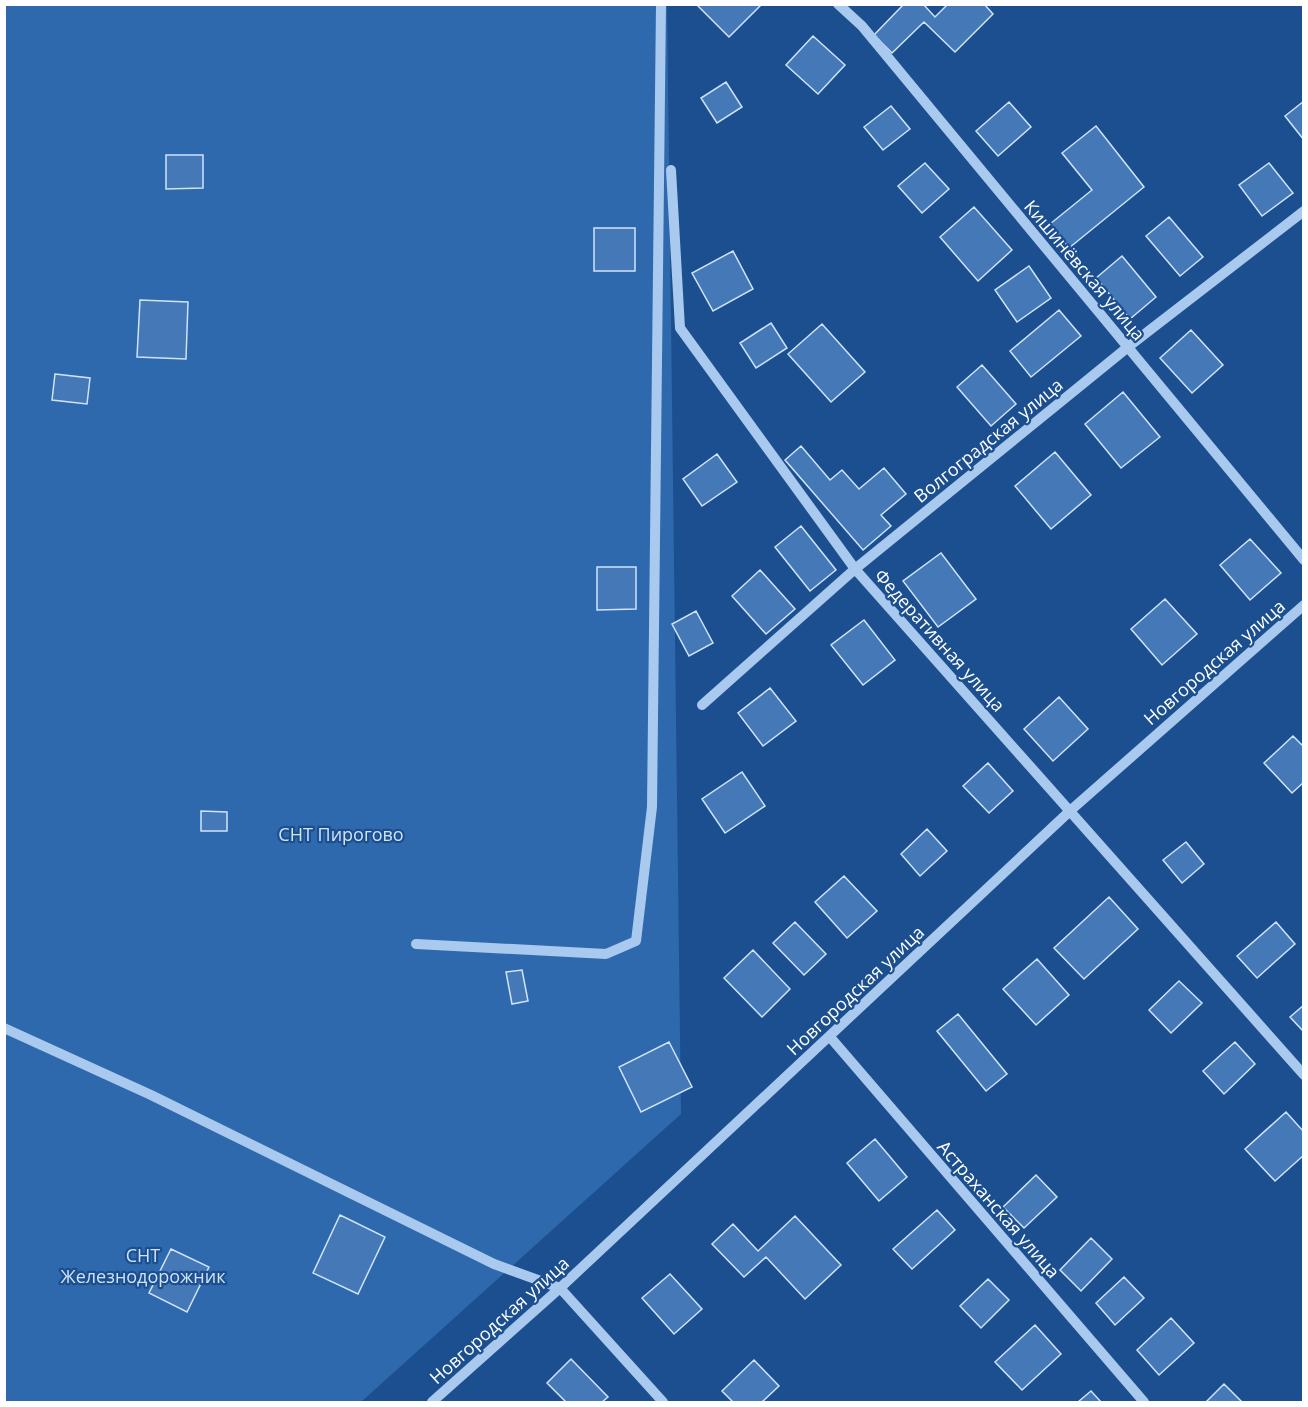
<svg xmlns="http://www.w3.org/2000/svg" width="1308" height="1407" viewBox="0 0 1308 1407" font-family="'Open Sans',sans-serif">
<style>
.green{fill:#2e69ad}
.building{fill:#4478b7;stroke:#cfe3fa;stroke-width:1.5}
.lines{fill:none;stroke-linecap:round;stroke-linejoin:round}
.minor{stroke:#a9c9ee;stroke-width:10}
.labels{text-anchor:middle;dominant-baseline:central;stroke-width:4.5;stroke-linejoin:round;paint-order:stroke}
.street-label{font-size:18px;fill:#fff;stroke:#1b4f8f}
.park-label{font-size:18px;fill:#cfe3fa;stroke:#1b4f8f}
</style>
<rect width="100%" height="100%" fill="#1b4f8f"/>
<!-- green -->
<path class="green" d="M 5,5 L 667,5 L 681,1114 L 361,1402 L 5,1402 Z"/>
<!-- building -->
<path class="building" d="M 700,4 L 762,4 L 729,37 L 698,6 Z
M 904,4 L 923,4 L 935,17 L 948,4 L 984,4 L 993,14 L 955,52 L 924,22 L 892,53 L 874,35 Z
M 813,36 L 845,65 L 818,94 L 786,65 Z
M 726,82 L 742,107 L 717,123 L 701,98 Z
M 1304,101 L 1304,140 L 1285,116 Z
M 1009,102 L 1031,127 L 998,156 L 976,131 Z
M 891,106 L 910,129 L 883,150 L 864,127 Z
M 1096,126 L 1144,187 L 1069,248 L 1050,224 L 1092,190 L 1062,153 Z
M 166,155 L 203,155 L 203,188 L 166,189 Z
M 925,163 L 949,189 L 922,213 L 898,186 Z
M 1269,163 L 1293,193 L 1262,216 L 1239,185 Z
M 974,207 L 1012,250 L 978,281 L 940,237 Z
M 1169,217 L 1203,257 L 1180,276 L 1146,236 Z
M 594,228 L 635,228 L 635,271 L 594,271 Z
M 733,251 L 753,289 L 713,311 L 692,273 Z
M 1122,256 L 1156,297 L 1130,319 L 1096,278 Z
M 1029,266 L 1051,298 L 1017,322 L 995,290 Z
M 140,300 L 188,302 L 186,359 L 137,357 Z
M 1059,310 L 1081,336 L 1031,377 L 1010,351 Z
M 771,323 L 787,348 L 756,368 L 740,343 Z
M 822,324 L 865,372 L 831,402 L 788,354 Z
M 1191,330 L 1223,365 L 1192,393 L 1160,358 Z
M 982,365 L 1016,404 L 991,426 L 957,387 Z
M 55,374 L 90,378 L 87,404 L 52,400 Z
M 1123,392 L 1160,437 L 1121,468 L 1085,424 Z
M 801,446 L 830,480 L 842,470 L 859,489 L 884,468 L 906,494 L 881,515 L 891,526 L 863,550 L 785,460 Z
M 1055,452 L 1091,495 L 1051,529 L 1015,486 Z
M 717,454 L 737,482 L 702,506 L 683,479 Z
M 801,526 L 836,570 L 810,591 L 775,547 Z
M 1250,539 L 1281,573 L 1250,600 L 1220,565 Z
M 941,553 L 976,599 L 938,627 L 903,581 Z
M 597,567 L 636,567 L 636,609 L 597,610 Z
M 760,570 L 795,609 L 766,634 L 732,596 Z
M 1165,599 L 1197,634 L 1162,665 L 1131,629 Z
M 696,611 L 713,643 L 689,656 L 672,624 Z
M 864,620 L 895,660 L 863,685 L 831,645 Z
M 770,688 L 796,721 L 763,746 L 738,713 Z
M 1059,697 L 1088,729 L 1053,761 L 1024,729 Z
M 1293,736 L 1304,747 L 1304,782 L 1292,793 L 1264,763 Z
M 988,763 L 1013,791 L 989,813 L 963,786 Z
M 742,772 L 765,806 L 725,833 L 702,799 Z
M 201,811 L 227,812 L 227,831 L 201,831 Z
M 927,829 L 947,851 L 920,876 L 901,854 Z
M 1186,842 L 1204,864 L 1182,883 L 1163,860 Z
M 844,876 L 877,911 L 847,938 L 815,902 Z
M 1109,897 L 1138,929 L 1084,979 L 1054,948 Z
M 795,922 L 826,954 L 804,975 L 773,943 Z
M 1276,922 L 1295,944 L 1257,978 L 1237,956 Z
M 753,950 L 790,989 L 762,1017 L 724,978 Z
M 1037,959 L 1069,995 L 1036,1025 L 1003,989 Z
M 522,970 L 528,1001 L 512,1004 L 506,972 Z
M 1179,981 L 1202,1003 L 1171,1033 L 1149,1010 Z
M 1304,1005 L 1304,1032 L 1290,1017 Z
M 958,1014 L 1007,1074 L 986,1091 L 937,1031 Z
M 669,1042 L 692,1087 L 641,1112 L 619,1067 Z
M 1235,1042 L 1255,1064 L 1224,1094 L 1203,1071 Z
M 1286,1112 L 1304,1132 L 1304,1155 L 1275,1181 L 1245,1149 Z
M 875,1139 L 907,1177 L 879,1201 L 847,1163 Z
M 1036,1175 L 1057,1197 L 1024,1228 L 1003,1207 Z
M 937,1210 L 955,1230 L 912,1269 L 893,1249 Z
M 340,1215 L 385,1237 L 358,1294 L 313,1273 Z
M 795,1216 L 841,1265 L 805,1299 L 766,1257 L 744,1277 L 712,1244 L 733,1224 L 758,1251 Z
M 1091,1238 L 1112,1259 L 1081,1291 L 1060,1270 Z
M 171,1249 L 209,1267 L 187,1312 L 149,1293 Z
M 670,1274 L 702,1309 L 674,1334 L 642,1298 Z
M 1124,1277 L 1144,1298 L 1115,1325 L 1096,1303 Z
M 988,1279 L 1009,1300 L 981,1328 L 960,1306 Z
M 1171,1318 L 1194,1343 L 1159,1375 L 1137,1350 Z
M 1035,1325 L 1061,1354 L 1022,1390 L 995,1362 Z
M 571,1359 L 608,1397 L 602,1402 L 566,1402 L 547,1383 Z
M 754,1360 L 779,1386 L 762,1402 L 733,1402 L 722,1391 Z
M 1224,1384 L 1242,1402 L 1206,1402 Z
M 1091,1391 L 1101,1402 L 1078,1402 Z"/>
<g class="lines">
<!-- minor -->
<path class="minor" d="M 838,4 L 862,26 L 1304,560
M 671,170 L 680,328 L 855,569 L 1304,1075
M 702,705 L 855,569 L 1128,347 L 1304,211
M 416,944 L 606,954 L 636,941 L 652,807 L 661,4
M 4,1028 L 151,1095 L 494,1264 L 560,1288 L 663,1402
M 830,1037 L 1144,1402
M 432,1402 L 560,1288 L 1071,810 L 1304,605"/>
</g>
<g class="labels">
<!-- street labels -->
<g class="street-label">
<text transform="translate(1085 270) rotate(50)">Кишинёвская улица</text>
<text transform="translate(988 440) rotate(-39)">Волгоградская улица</text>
<text transform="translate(940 640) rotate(48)">Федеративная улица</text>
<text transform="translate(1214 662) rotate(-41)">Новгородская улица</text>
<text transform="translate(855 990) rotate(-43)">Новгородская улица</text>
<text transform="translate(999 1209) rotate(49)">Астраханская улица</text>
<text transform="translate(499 1320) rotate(-42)">Новгородская улица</text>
</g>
<!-- park labels -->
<g class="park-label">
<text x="341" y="834">СНТ Пирогово</text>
<text x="143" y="1255">СНТ<tspan x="143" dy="21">Железнодорожник</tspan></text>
</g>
</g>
<!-- border -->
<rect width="1308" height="1407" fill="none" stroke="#ffffff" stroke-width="12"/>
</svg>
